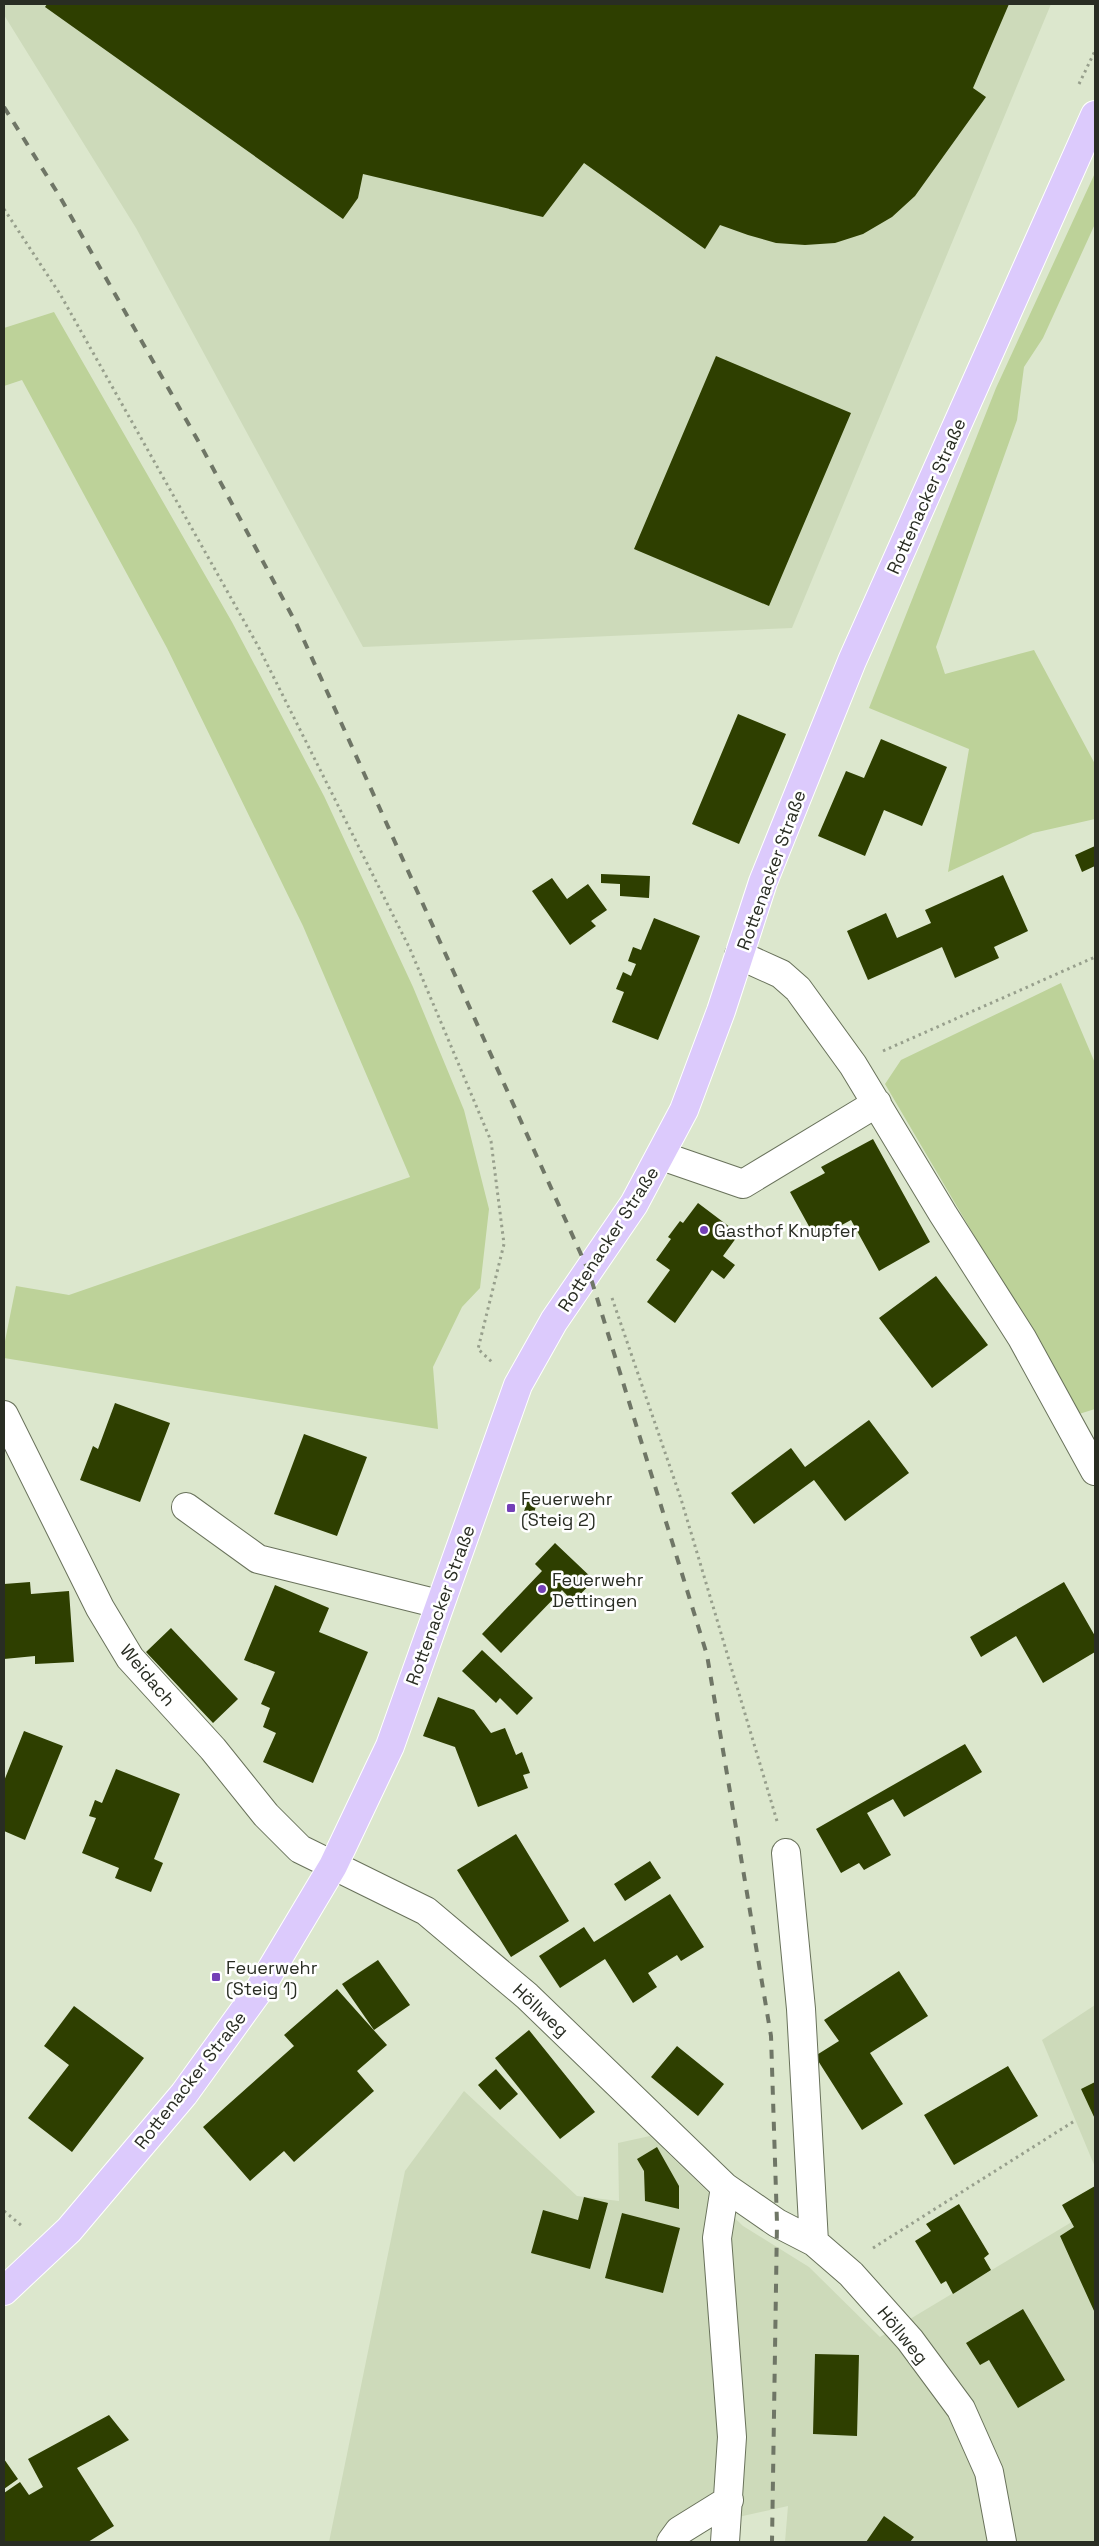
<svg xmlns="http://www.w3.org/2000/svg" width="1099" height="2546" viewBox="0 0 1099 2546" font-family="'Space Grotesk',sans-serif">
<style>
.built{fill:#cddaba}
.green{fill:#bdd299}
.building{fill:#2e3f00}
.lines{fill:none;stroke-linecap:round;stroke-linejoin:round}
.minor-casing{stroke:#69725b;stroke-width:30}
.major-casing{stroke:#fff;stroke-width:30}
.path{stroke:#979f8c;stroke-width:3;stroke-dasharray:2.5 4;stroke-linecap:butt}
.minor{stroke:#fff;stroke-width:28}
.major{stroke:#dccafc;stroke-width:28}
.rail{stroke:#6f7666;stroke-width:4;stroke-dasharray:9 9;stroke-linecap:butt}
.poi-dot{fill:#7440b7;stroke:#fff;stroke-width:2}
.labels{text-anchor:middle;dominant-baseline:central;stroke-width:5;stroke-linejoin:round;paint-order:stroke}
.street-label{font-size:18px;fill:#292d23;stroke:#fff}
.poi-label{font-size:18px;fill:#292d23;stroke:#fff;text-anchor:start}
</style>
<rect width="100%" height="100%" fill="#dce7cd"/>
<!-- built -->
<path class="built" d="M 4,4 L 1051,4 L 792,628 L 363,647 L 136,228 L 4,15 Z
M 1095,2005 L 1095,2167 L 1042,2040 Z
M 464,2091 L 577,2196 L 619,2201 L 618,2143 L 650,2136 L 743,2226 L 809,2267 L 880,2337 L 1095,2208 L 1095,2542 L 785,2542 L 788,2506 L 707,2524 L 687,2542 L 329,2542 L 405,2171 Z"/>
<!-- green -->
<path class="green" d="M 1095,173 L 1095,224 L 1043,338 L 1024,367 L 1017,420 L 936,647 L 945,674 L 1034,650 L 1095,764 L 1095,819 L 1033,833 L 948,872 L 969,749 L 869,708 L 996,388 Z
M 54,312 L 232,622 L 324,796 L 413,987 L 464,1110 L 489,1209 L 480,1288 L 462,1307 L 433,1367 L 438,1429 L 4,1358 L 4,1346 L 16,1286 L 69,1295 L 410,1177 L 303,926 L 167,648 L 22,380 L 4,386 L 4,328 Z
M 1061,983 L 1095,1063 L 1095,1409 L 1079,1414 L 885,1084 L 901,1060 Z"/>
<!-- building -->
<path class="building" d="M 47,4 L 1009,4 L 973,88 L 986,97 L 915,196 L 892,217 L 863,234 L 835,243 L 805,245 L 776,243 L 748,235 L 720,225 L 705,249 L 584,163 L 543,217 L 363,174 L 358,198 L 343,219 L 45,7 Z
M 716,356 L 851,413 L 769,606 L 634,549 Z
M 738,714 L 786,734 L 739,844 L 692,824 Z
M 881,739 L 947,767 L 922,826 L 884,810 L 865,856 L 818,836 L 846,771 L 864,778 Z
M 1095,846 L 1095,866 L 1082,872 L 1075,855 Z
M 601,874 L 650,876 L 649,898 L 620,896 L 620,884 L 601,883 Z
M 1003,875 L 1028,931 L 994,947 L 999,958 L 955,978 L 942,947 L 868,980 L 847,931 L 886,913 L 897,938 L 931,923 L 925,910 Z
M 552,878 L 567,899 L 588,884 L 607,910 L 591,921 L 596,926 L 570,945 L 532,891 Z
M 654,918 L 700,936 L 658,1040 L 612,1022 L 624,992 L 616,989 L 623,972 L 631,976 L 636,964 L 628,961 L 633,947 L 641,950 Z
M 873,1139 L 930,1242 L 879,1271 L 851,1220 L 816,1239 L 790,1192 L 825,1173 L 821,1167 Z
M 698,1203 L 739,1234 L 723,1256 L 735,1265 L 724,1279 L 712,1270 L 675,1323 L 647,1302 L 670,1270 L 656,1260 L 671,1239 L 668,1237 L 680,1221 L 683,1223 Z
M 936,1276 L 988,1345 L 932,1388 L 879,1318 Z
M 115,1403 L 170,1423 L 140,1502 L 80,1480 L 93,1446 L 98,1449 Z
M 869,1420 L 909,1473 L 845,1521 L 814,1480 L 754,1524 L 731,1493 L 791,1448 L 805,1467 Z
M 304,1434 L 367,1457 L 337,1536 L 274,1514 Z
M 529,1495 L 538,1497 L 533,1518 L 523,1515 Z
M 555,1543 L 594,1580 L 573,1602 L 562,1590 L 501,1653 L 482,1634 L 542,1571 L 535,1564 Z
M 30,1582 L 31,1594 L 69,1591 L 74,1662 L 35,1664 L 35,1656 L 4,1659 L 4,1584 Z
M 1064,1582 L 1095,1636 L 1095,1652 L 1043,1683 L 1016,1636 L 981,1657 L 970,1637 Z
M 275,1585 L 329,1608 L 319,1632 L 368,1652 L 313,1783 L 263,1762 L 276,1733 L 263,1727 L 270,1708 L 261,1704 L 275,1672 L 244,1660 Z
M 171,1628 L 238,1699 L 213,1723 L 146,1652 Z
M 482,1650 L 533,1698 L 517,1715 L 500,1698 L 496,1703 L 462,1671 Z
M 438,1697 L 474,1710 L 491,1733 L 505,1728 L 516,1755 L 522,1752 L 530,1773 L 523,1775 L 528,1788 L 478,1807 L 455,1747 L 423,1736 Z
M 24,1731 L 63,1746 L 25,1840 L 4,1831 L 4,1781 Z
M 965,1744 L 982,1772 L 904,1817 L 893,1799 L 867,1813 L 891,1855 L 864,1870 L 859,1863 L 841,1873 L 816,1829 Z
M 116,1769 L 180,1794 L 154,1859 L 163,1863 L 151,1892 L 115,1878 L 119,1868 L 82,1853 L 96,1818 L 89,1816 L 95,1800 L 102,1803 Z
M 516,1834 L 569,1921 L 511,1957 L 457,1870 Z
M 650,1861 L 661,1878 L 625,1901 L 614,1884 Z
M 670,1894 L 704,1947 L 681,1961 L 677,1955 L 648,1973 L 657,1987 L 633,2003 L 605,1959 L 560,1988 L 539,1956 L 584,1927 L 594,1942 Z
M 378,1960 L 410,2005 L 374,2030 L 342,1984 Z
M 899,1971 L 928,2016 L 870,2053 L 903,2104 L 862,2130 L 815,2056 L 839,2041 L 824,2020 Z
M 337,1989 L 387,2045 L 357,2071 L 374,2091 L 294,2162 L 284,2151 L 250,2181 L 203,2127 L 294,2046 L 284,2035 Z
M 74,2006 L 144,2058 L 72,2152 L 28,2118 L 69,2065 L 44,2046 Z
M 529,2030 L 595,2112 L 560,2139 L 495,2058 Z
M 677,2046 L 724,2084 L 698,2116 L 651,2077 Z
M 1008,2066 L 1038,2116 L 954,2165 L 924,2115 Z
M 496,2069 L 518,2094 L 500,2110 L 478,2085 Z
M 1095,2082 L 1095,2119 L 1081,2089 Z
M 657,2147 L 679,2186 L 679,2209 L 645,2201 L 644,2171 L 637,2159 Z
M 1095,2186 L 1095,2313 L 1060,2236 L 1074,2227 L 1062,2205 Z
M 584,2197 L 608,2203 L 590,2269 L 531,2253 L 543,2210 L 578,2220 Z
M 959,2204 L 989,2254 L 984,2258 L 991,2270 L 953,2294 L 946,2281 L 941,2284 L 915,2241 L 931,2231 L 926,2224 Z
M 622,2213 L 680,2228 L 663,2293 L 605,2278 Z
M 1023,2309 L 1065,2380 L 1018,2408 L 989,2360 L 980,2365 L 966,2343 Z
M 815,2354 L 859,2355 L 857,2436 L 813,2434 Z
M 109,2415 L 129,2440 L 77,2468 L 114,2526 L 88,2542 L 4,2542 L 4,2493 L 20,2482 L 29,2495 L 43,2487 L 28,2459 Z
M 4,2459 L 18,2479 L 4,2489 Z
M 884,2516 L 914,2537 L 910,2542 L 866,2542 Z"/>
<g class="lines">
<defs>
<path id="minor" d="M 739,955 L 781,974 L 798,989 L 853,1065 L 943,1214 L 1022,1338 L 1095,1471
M 662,1156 L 743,1184 L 877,1103
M 4,1415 L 100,1608 L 130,1658 L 213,1749 L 266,1815 L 300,1849 L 426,1911 L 527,1996 L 725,2187 L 777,2223 L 814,2242 L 851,2274 L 910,2340 L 961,2409 L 989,2472 L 1002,2542
M 186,1507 L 258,1559 L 439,1604
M 786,1853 L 801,2009 L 814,2242
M 671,2542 L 679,2531 L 729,2500
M 725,2542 L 732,2437 L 717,2238 L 725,2187"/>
<path id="major" d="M 4,2291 L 69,2230 L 184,2094 L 259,1990 L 333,1866 L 390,1746 L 518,1385 L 554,1321 L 634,1204 L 684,1110 L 721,1011 L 763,882 L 852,661 L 1095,115"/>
</defs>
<!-- minor casing -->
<use href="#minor" class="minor-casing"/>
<!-- major casing -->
<use href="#major" class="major-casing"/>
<!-- path -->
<path class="path" d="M 1079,84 L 1095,51
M 4,209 L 60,294 L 258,646 L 410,949 L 491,1141 L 504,1244 L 478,1349 L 492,1362
M 883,1051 L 1095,957
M 612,1298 L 681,1499 L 777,1821
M 4,2211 L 22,2226
M 873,2248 L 1076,2120"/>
<!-- minor -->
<use href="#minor" class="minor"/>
<!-- major -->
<use href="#major" class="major"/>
<!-- rail -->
<path class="rail" d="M 4,107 L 60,197 L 201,446 L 297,625 L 589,1272 L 707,1655 L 771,2036 L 777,2223 L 772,2542"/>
</g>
<!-- markers -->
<g class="poi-dot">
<circle cx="704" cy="1230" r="5"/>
<rect x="506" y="1503" width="10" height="10" rx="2.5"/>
<circle cx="542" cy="1589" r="5"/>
<rect x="211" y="1972" width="10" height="10" rx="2.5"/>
</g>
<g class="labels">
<!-- street labels -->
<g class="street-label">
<text transform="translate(926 496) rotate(-66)">Rottenacker Straße</text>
<text transform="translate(771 870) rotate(-70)">Rottenacker Straße</text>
<text transform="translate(608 1239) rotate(-57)">Rottenacker Straße</text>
<text transform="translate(440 1605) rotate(-70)">Rottenacker Straße</text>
<text transform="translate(148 1675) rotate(50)">Weidach</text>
<text transform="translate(541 2010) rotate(43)">Höllweg</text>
<text transform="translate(190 2080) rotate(-52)">Rottenacker Straße</text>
<text transform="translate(903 2335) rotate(51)">Höllweg</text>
</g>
<!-- poi labels -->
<g class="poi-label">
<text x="714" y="1230">Gasthof Knupfer</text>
<text x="521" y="1498">Feuerwehr<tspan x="521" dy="21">(Steig 2)</tspan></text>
<text x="552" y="1579">Feuerwehr<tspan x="552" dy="21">Dettingen</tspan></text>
<text x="226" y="1967">Feuerwehr<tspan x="226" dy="21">(Steig 1)</tspan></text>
</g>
</g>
<!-- border -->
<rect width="1099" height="2546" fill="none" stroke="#292d23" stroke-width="10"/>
</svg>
